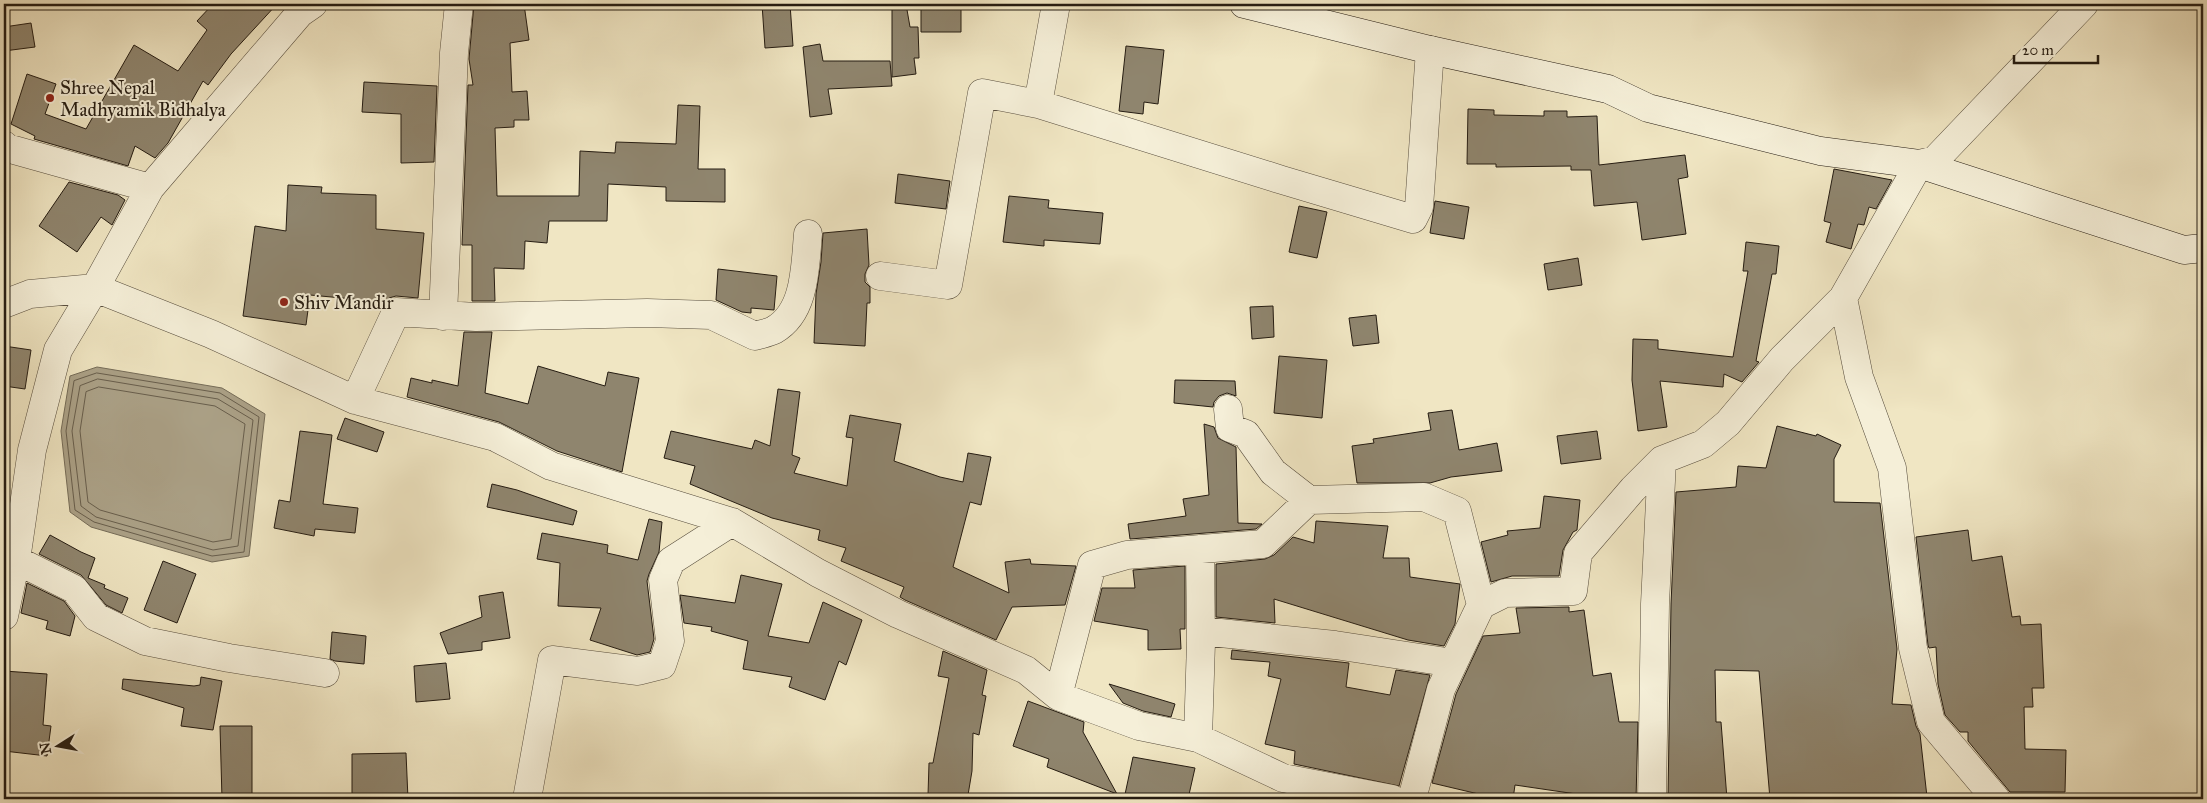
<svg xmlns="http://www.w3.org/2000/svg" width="2207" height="803" viewBox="0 0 2207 803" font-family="'IM FELL Great Primer',serif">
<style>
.water{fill:#aba187;stroke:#756c58}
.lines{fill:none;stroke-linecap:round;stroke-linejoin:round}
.shore{stroke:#685e4c;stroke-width:1}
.building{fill:#8f856e;stroke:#251c12}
.street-casing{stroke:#584e3e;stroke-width:29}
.secondary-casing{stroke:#251c12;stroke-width:29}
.street{stroke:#f5efd8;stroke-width:28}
.secondary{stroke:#f5efd8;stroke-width:28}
.poi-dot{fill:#8f2418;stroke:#f5efd8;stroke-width:2}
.labels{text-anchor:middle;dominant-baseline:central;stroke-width:4;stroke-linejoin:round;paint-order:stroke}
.poi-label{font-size:19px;fill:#251c12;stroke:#f5efd8;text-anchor:start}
</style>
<rect width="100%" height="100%" fill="#f0e6c3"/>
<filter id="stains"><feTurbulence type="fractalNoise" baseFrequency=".004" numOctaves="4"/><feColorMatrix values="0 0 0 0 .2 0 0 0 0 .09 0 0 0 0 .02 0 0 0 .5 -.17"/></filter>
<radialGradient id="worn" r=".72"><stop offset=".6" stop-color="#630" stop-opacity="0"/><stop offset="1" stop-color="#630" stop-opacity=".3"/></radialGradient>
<!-- water -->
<path class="water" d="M 97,367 L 222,388 L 265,414 L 249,556 L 212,562 L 91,527 L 70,512 L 61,431 L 70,376 Z"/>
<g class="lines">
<!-- shore -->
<path class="shore" d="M 97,373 L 220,393 L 259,417 L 244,552 L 212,556 L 94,522 L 75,510 L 66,431 L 74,381 Z
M 98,379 L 218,399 L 253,420 L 238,546 L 213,550 L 96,517 L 81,506 L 72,431 L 80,386 Z
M 99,387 L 215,406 L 245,424 L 231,539 L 213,542 L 100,510 L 88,502 L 80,431 L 86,392 Z"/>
</g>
<!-- building -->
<path class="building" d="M 213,4 L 277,4 L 231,54 L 208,85 L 203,81 L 168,143 L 155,158 L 135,146 L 128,166 L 34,139 L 35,136 L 11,124 L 27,74 L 56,84 L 45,114 L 86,129 L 134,45 L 178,71 L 207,30 L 197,21 Z
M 474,4 L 524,4 L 529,40 L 510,43 L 512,92 L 527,91 L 529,120 L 514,120 L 514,127 L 495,128 L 497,196 L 579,196 L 580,151 L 615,153 L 616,142 L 676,144 L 678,105 L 700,106 L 698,169 L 725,169 L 725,202 L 666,201 L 666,187 L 608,184 L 607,221 L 549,221 L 547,243 L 525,241 L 524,269 L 494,268 L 495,301 L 472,301 L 472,245 L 462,245 L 468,85 L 473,85 L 469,59 Z
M 762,4 L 790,4 L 793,46 L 765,48 Z
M 892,4 L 906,4 L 910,27 L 918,27 L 919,58 L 914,58 L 916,74 L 892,77 Z
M 921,4 L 961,4 L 961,32 L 921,32 Z
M 31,23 L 35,47 L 4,51 L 4,27 Z
M 820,44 L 823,61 L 890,61 L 892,86 L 828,89 L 832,114 L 810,117 L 803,47 Z
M 1126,46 L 1164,50 L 1158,104 L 1144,102 L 1143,114 L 1119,111 Z
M 364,82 L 437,86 L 434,162 L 401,163 L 401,114 L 362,112 Z
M 1468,109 L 1494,110 L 1494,115 L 1544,116 L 1544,111 L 1567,111 L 1567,117 L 1597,116 L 1599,165 L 1685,155 L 1688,177 L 1678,179 L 1686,234 L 1642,240 L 1637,202 L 1594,206 L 1591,170 L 1571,170 L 1571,166 L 1496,167 L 1496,164 L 1467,164 Z
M 1834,169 L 1892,180 L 1876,209 L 1869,207 L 1864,225 L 1858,224 L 1851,249 L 1826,242 L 1831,223 L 1824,221 Z
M 898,174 L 950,181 L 946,209 L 895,203 Z
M 69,182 L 118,195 L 125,200 L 112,225 L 101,217 L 77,252 L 39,226 Z
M 288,185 L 322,187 L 321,193 L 376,195 L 376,229 L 424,233 L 418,298 L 396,296 L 389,298 L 385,302 L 310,295 L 306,325 L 243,316 L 255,226 L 286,231 Z
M 1009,196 L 1049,200 L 1048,208 L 1103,213 L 1100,244 L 1044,240 L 1044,246 L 1003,242 Z
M 1435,201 L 1469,207 L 1464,239 L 1430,233 Z
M 1299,206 L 1327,212 L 1317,258 L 1289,252 Z
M 867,229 L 869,265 L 865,274 L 865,282 L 870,287 L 870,303 L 867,303 L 865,346 L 814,343 L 816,294 L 821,262 L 823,233 Z
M 1746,242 L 1779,246 L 1776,274 L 1772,274 L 1756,361 L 1759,362 L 1742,382 L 1724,374 L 1723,387 L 1660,381 L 1667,427 L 1638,431 L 1632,380 L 1633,339 L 1658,340 L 1658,349 L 1733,357 L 1748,271 L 1743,271 Z
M 1578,258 L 1582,285 L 1548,290 L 1544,264 Z
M 718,269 L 777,276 L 774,310 L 751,308 L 751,313 L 742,312 L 716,300 Z
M 1273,306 L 1274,337 L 1252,339 L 1250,307 Z
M 1376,315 L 1379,343 L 1353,346 L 1349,318 Z
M 464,332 L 492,332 L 485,393 L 528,404 L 538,366 L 605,386 L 608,372 L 639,378 L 622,472 L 557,451 L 499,422 L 407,397 L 411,378 L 432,383 L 432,380 L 458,386 Z
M 4,346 L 31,350 L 25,389 L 4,386 Z
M 1279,356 L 1327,360 L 1322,418 L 1274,413 Z
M 1175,380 L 1235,381 L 1236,396 L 1227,393 L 1219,396 L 1214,402 L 1213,407 L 1174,403 Z
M 778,389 L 800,392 L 792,455 L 800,458 L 794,473 L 847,486 L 853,438 L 846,437 L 850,415 L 901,424 L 894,461 L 940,477 L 963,482 L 968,453 L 991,457 L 981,505 L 970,502 L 953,567 L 1009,593 L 1005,562 L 1030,559 L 1031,564 L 1076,566 L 1065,605 L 1012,607 L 996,640 L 905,600 L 900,597 L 904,587 L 841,561 L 846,548 L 818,540 L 820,530 L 772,518 L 690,484 L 695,466 L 664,458 L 671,431 L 752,449 L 755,440 L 770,446 Z
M 1452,410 L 1459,450 L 1497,443 L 1502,471 L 1451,477 L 1430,483 L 1357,483 L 1352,446 L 1374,443 L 1373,439 L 1431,430 L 1428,413 Z
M 345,418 L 384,432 L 377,452 L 337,439 Z
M 1204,424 L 1214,427 L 1218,438 L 1236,447 L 1238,523 L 1262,524 L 1256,529 L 1130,539 L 1128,524 L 1186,516 L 1183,499 L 1209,495 Z
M 1777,426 L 1816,436 L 1817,434 L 1841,445 L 1834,459 L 1834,502 L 1880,503 L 1897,649 L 1892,704 L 1911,705 L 1916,726 L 1920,734 L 1927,797 L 1902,799 L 1770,799 L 1759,671 L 1715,670 L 1716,722 L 1721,722 L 1727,799 L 1668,799 L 1671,604 L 1676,492 L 1736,487 L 1738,466 L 1766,468 Z
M 300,431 L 332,435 L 323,504 L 358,508 L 355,533 L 315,529 L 314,536 L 274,528 L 279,500 L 290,502 Z
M 1597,431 L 1601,459 L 1561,464 L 1557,436 Z
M 492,484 L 517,490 L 577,511 L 573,525 L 487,507 Z
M 1544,496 L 1580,500 L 1577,530 L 1573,532 L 1563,550 L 1559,576 L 1512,576 L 1491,582 L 1481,542 L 1508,535 L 1507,531 L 1540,528 Z
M 649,519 L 662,522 L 659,552 L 649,574 L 647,581 L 654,639 L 650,652 L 637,655 L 590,640 L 601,608 L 558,606 L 560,563 L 537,559 L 542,533 L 608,545 L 607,553 L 638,560 Z
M 1316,521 L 1388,526 L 1383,558 L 1409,558 L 1410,577 L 1460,584 L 1455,624 L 1444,646 L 1408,640 L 1274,599 L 1275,623 L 1216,617 L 1216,564 L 1265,559 L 1274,555 L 1293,537 L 1314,543 Z
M 1968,530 L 1972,561 L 2002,556 L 2012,617 L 2020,616 L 2021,625 L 2041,624 L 2044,688 L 2032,688 L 2033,707 L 2024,707 L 2025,749 L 2066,750 L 2065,792 L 2010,792 L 1968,741 L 1968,732 L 1960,732 L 1945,715 L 1938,684 L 1936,647 L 1929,648 L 1928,645 L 1916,537 Z
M 50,535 L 81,552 L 95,558 L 88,578 L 105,585 L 104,588 L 128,598 L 122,613 L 106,605 L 81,575 L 39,554 Z
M 163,561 L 196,574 L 177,623 L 144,610 Z
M 1185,566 L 1185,629 L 1180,629 L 1181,649 L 1148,650 L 1148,630 L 1094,621 L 1102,588 L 1135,588 L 1133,570 Z
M 741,575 L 782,584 L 768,636 L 809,643 L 823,602 L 862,620 L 846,665 L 839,661 L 825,700 L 789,687 L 792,677 L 743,669 L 748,641 L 711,631 L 712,627 L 684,623 L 680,595 L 735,603 Z
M 27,583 L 64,601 L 75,616 L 70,636 L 46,629 L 48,621 L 21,613 Z
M 503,592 L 510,638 L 482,642 L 482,650 L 448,654 L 440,633 L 482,617 L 479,596 Z
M 1569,607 L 1569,612 L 1584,610 L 1593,676 L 1611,673 L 1619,722 L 1638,722 L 1636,799 L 1583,799 L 1583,795 L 1515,785 L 1513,799 L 1486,799 L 1487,796 L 1432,783 L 1456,694 L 1483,636 L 1520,633 L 1516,608 Z
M 332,632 L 366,636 L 364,664 L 335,661 L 330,659 Z
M 1232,650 L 1349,663 L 1346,687 L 1390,695 L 1396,670 L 1430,675 L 1399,786 L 1294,764 L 1295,751 L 1265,744 L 1281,679 L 1268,676 L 1270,662 L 1231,659 Z
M 943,651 L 987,670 L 982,695 L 986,696 L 979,735 L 973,733 L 972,771 L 968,795 L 928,795 L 929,763 L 933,763 L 949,678 L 938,676 Z
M 446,663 L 450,699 L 416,702 L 414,666 Z
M 4,671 L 47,674 L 43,725 L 51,726 L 47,756 L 4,751 Z
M 201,677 L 222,681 L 213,730 L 181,726 L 184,708 L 122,689 L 123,679 L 194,686 L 200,685 Z
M 1109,684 L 1175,704 L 1171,717 L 1143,711 L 1123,703 Z
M 1028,701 L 1084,722 L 1083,732 L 1117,794 L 1047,767 L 1049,759 L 1013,746 Z
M 220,726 L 252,726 L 252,799 L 222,799 Z
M 406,753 L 408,799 L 352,799 L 352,754 Z
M 1133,757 L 1195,768 L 1188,799 L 1124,799 Z"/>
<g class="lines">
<defs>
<path id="street" d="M 1038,104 L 1056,4
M 4,145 L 7,148 L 150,188
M 880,276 L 948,285 L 982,93 L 1038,104 L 1282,180 L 1413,219 L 1419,207 L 1430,50
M 4,304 L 30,294 L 95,288 L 211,334 L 355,400 L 495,437 L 551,466 L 732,522 L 818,573 L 898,614 L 1026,670 L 1058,696 L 1139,726 L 1198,738 L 1283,778 L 1392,799
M 443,316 L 454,53 L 459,4
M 355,400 L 396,312 L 476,317 L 647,313 L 711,315 L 755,336 C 761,334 768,333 774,330 C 806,312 805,266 808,234
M 1228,409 L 1230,428 L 1246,434 L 1273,472 L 1309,500
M 16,560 L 74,589 L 96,617 L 145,641 L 229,658 L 325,673
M 4,616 L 16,560 L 32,450 L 58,350 L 95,288 L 150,188 L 300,13 L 313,4
M 1201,631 L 1335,645 L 1453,663
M 1058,696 L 1092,565 L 1127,555 L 1263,544 L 1309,500 L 1424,497 L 1457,511 L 1481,605
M 1198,738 L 1201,642 L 1200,549
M 527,799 L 552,660 L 638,671 L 662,665 L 670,641 L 663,580 L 671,561 L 732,522
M 1412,799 L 1441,689 L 1481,605 L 1505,593 L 1573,591 L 1578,553 L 1633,489 L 1662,460 L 1703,444 L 1728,423 L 1782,359 L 1843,298
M 1652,799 L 1655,604 L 1662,460
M 1996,799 L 1931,722 L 1913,648 L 1892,468 L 1859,377 L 1843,298 L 1919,164 L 1935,160 L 2084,4"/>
<path id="secondary" d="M 1244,4 L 1430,50 L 1608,89 L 1648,108 L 1820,151 L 1919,164 L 2184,250 L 2203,248"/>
</defs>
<!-- street casing -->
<use href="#street" class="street-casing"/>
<!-- secondary casing -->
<use href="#secondary" class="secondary-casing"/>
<!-- street -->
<use href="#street" class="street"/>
<!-- secondary -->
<use href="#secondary" class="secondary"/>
</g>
<!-- markers -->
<g class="poi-dot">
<circle cx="50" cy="98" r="5"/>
<circle cx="284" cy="302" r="5"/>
</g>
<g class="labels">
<!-- poi labels -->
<g class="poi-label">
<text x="60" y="87">Shree Nepal<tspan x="60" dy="22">Madhyamik Bidhalya</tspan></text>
<text x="294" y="302">Shiv Mandir</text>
</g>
</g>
<!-- margin -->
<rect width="2207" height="803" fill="none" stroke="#f0e6c3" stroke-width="20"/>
<rect x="5" y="5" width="2197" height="793" fill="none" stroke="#251c12" stroke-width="2.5"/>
<rect x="10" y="10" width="2187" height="783" fill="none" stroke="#251c12"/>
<!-- north arrow -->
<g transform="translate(58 746) rotate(259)" stroke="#f5efd8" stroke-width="4" paint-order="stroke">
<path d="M0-4L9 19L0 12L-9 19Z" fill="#251c12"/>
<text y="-8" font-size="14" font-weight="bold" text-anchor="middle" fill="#251c12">N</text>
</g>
<!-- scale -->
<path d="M2014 55v8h84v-8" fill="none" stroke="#251c12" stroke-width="2.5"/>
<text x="2022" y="55" font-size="15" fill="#251c12" stroke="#f5efd8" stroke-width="4" paint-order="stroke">20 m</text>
<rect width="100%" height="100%" filter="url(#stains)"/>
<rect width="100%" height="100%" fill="url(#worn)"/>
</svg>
